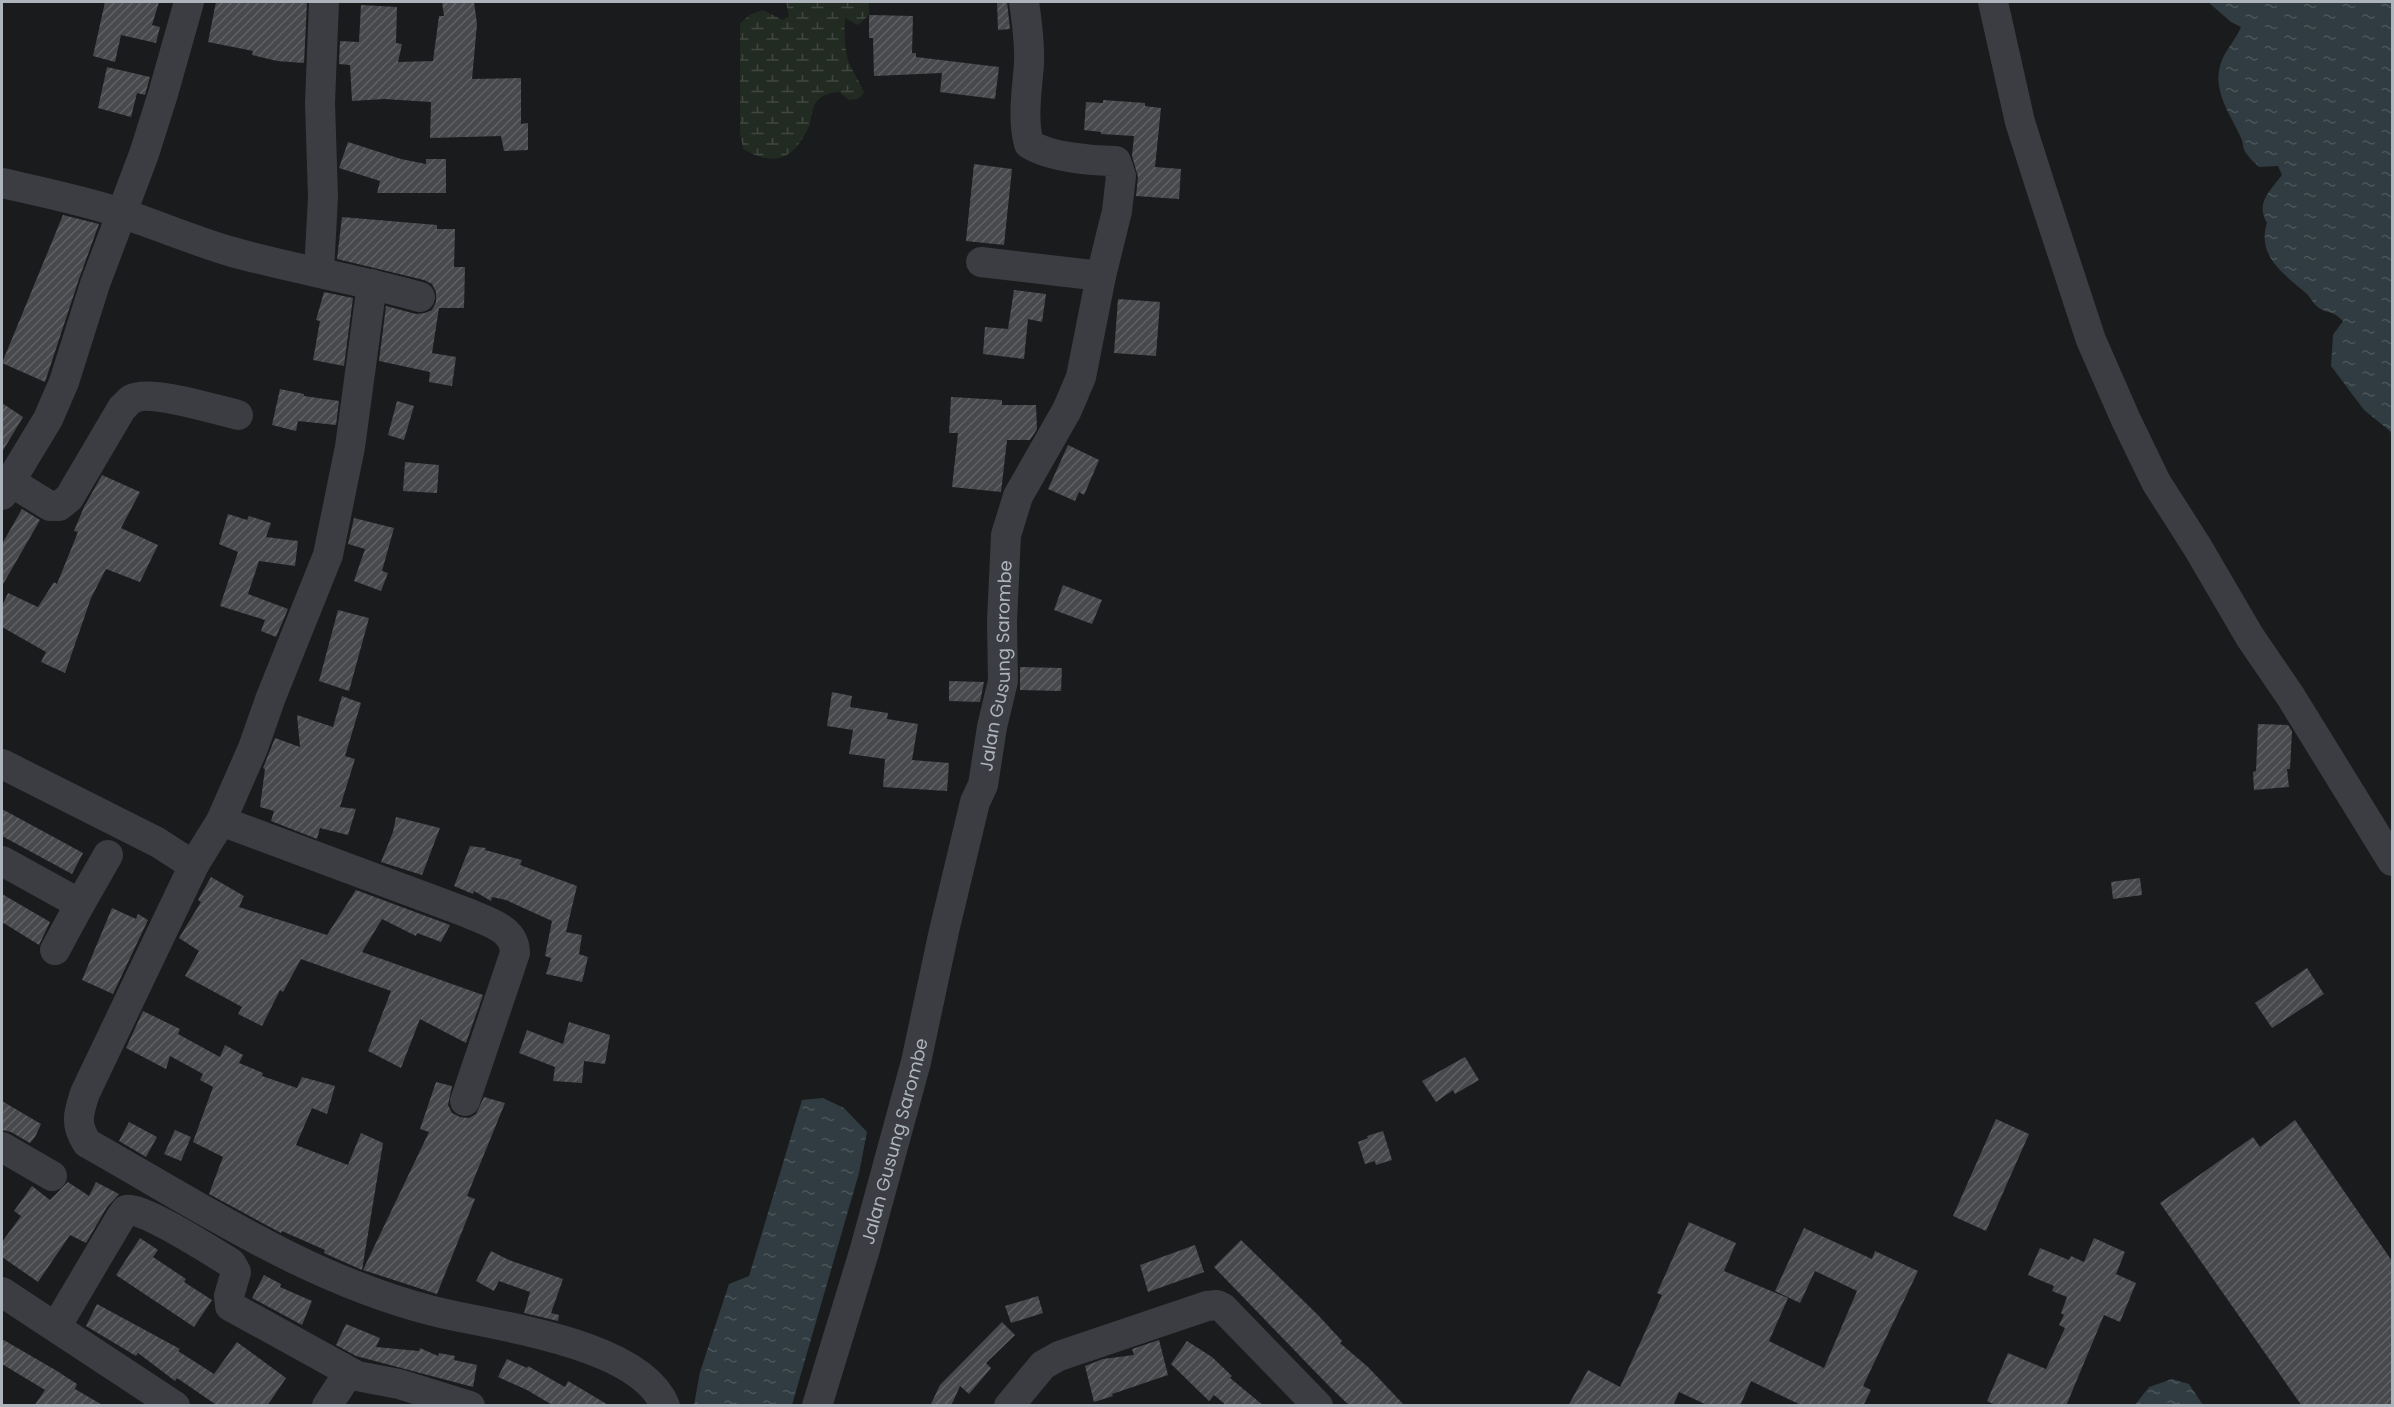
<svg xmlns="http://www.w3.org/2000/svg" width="2394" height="1407" viewBox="0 0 2394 1407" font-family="Poppins,sans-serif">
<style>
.wetland{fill:url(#wetland-marsh)}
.water{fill:url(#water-ripples)}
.building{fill:url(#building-hatch)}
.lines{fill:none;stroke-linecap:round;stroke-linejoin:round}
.minor{stroke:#3b3d42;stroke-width:30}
.labels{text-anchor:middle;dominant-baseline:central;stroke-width:4.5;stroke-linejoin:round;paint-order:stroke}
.street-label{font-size:18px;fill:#adb4bc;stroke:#151618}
</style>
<defs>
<pattern id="wetland-marsh" width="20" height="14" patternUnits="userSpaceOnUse" patternTransform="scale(1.5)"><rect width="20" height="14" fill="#222b22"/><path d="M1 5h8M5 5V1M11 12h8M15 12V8" fill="none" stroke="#3f4740"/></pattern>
<pattern id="water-ripples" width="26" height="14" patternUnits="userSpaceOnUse" patternTransform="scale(1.5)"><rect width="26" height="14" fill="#303c41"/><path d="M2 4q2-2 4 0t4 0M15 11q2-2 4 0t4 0" fill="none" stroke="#4b565a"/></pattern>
<pattern id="building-hatch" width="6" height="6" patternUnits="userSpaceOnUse" patternTransform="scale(1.5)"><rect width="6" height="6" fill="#47494d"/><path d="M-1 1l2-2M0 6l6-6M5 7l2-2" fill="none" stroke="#5f6165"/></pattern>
</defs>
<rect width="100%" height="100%" fill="#1a1b1d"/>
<!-- wetland -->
<path class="wetland" d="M 786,2 L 869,2 L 869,15 L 858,25 L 845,18 C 844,32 844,54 851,67 C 855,76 861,83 864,93 L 858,99 L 849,100 L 839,92 C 830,93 820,95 815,104 C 811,110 812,119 809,126 C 794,160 775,167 743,149 L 740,133 L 740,23 L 751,14 L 763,10 L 783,20 L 789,16 Z"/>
<!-- water -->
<path class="water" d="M 2208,2 L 2392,2 L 2392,436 L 2390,431 L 2364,410 L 2331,366 L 2333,335 L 2343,321 C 2331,309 2330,315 2319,308 C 2314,305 2311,298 2307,294 C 2285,275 2256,256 2267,223 C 2255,203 2270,191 2282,175 L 2278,166 L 2259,167 C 2255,163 2249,158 2246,153 C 2243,149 2243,144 2242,140 C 2231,114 2210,90 2222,60 C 2226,50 2236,39 2241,27 L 2231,22 Z
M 823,1098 L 844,1108 L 867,1132 L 859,1173 L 792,1405 L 694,1405 L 700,1372 L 729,1284 L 749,1276 L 802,1100 Z
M 2172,1379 L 2189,1384 L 2203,1405 L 2135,1405 L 2149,1387 Z"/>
<!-- building -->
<path class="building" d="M 105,2 L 159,2 L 152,25 L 160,27 L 156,43 L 121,35 L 115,62 L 93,56 Z
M 216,2 L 307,2 L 304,63 L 277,61 L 252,55 L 253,51 L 208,42 Z
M 442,2 L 474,2 L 477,24 L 472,79 L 521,78 L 521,124 L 528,123 L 528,150 L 504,151 L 501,136 L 430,138 L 431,102 L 384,99 L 352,101 L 350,65 L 339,64 L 340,41 L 359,42 L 361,5 L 397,7 L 396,43 L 402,44 L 398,62 L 433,61 L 439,16 L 444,16 Z
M 997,2 L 1007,2 L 1010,29 L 998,30 Z
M 869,15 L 913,16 L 912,53 L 916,53 L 916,57 L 999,67 L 995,99 L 940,92 L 942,73 L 874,76 L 873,38 L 869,38 Z
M 107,67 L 150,77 L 145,95 L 137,93 L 131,117 L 98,108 Z
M 1103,100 L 1145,103 L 1145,106 L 1161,108 L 1155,167 L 1181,169 L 1179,199 L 1136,196 L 1138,177 L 1132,156 L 1134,136 L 1101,134 L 1101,132 L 1084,130 L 1086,102 L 1103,103 Z
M 348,142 L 401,159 L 426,164 L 426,159 L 446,159 L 446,193 L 377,193 L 380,181 L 339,168 Z
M 974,164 L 1012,169 L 1004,245 L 966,241 Z
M 63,215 L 99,224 L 79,279 L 45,382 L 2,363 Z
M 342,217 L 437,225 L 437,229 L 455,229 L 454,267 L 465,267 L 464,308 L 439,308 L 432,353 L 456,357 L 452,386 L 429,382 L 430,372 L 379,361 L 386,306 L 416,314 L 425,313 L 432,310 L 436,302 L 436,292 L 432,284 L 424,280 L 337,259 Z
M 1014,290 L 1046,294 L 1042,322 L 1028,319 L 1024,359 L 983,354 L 985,327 L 1008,329 Z
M 324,292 L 353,298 L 344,366 L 313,360 L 320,321 L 316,320 Z
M 1118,299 L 1160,302 L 1156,356 L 1114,353 Z
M 280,389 L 304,394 L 304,396 L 339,401 L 336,425 L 298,421 L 296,431 L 272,425 Z
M 951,397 L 1002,400 L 1002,405 L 1036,405 L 1037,429 L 1030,440 L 1007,440 L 1001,492 L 952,487 L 958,433 L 949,433 Z
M 397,401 L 414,406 L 404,440 L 388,435 Z
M 2,403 L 23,417 L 2,452 Z
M 1068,445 L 1099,460 L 1084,495 L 1079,492 L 1075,501 L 1048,489 Z
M 405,462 L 439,465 L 437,493 L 403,491 Z
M 102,475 L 140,492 L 121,528 L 158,545 L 140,582 L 106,569 L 91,598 L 65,673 L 41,662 L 46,652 L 2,627 L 2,606 L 8,593 L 38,607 L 54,582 L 57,584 L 78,532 L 74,531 L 84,507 Z
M 22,509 L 40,520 L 2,586 L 2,544 Z
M 228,514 L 247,520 L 249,516 L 271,523 L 266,537 L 298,541 L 295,566 L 259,561 L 248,594 L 288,609 L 276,637 L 261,631 L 265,620 L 220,606 L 238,552 L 219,544 Z
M 354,518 L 394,528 L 382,571 L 388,573 L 381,591 L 354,581 L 365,549 L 348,544 Z
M 1063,585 L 1102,600 L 1092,624 L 1054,610 Z
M 338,610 L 369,618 L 349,691 L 319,681 Z
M 1020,667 L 1062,668 L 1061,691 L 1020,690 Z
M 949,681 L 984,682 L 980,702 L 949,701 Z
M 832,692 L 852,696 L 850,707 L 888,713 L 887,719 L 918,724 L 912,760 L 949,763 L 947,791 L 883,787 L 885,759 L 849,754 L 853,730 L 827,726 Z
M 342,696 L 361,703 L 345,756 L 355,759 L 340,807 L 356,809 L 348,835 L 320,828 L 317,839 L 271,821 L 274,811 L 260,807 L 265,769 L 263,768 L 275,738 L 300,747 L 297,715 L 333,727 Z
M 2258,724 L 2288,725 L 2292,731 L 2290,769 L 2287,769 L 2289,787 L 2254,790 L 2253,772 L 2256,771 Z
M 2,809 L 83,853 L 72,874 L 2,836 Z
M 396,817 L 440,828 L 422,875 L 381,862 L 393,832 Z
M 470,846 L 486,848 L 485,850 L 522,860 L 520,865 L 577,886 L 566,932 L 582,935 L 579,954 L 588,957 L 582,982 L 546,974 L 551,958 L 545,956 L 552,921 L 506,900 L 492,897 L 491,901 L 474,891 L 473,894 L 454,886 Z
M 211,877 L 244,896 L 239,907 L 327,935 L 356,890 L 450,925 L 441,942 L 417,933 L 416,936 L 382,919 L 362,952 L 483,995 L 466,1043 L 420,1019 L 401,1068 L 368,1051 L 391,991 L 301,959 L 283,992 L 280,990 L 262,1026 L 238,1014 L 242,1007 L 185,976 L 199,951 L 179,938 L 201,902 L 198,900 Z
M 2140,878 L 2142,895 L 2113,899 L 2111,882 Z
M 2,894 L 50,922 L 39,945 L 2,922 Z
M 112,908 L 136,919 L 138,914 L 148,920 L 113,994 L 82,980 Z
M 2307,968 L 2324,994 L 2272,1028 L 2255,1003 Z
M 143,1011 L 180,1029 L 178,1034 L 220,1057 L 225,1045 L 243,1055 L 239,1063 L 263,1073 L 262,1076 L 297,1088 L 302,1077 L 335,1086 L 327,1114 L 312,1108 L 296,1145 L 348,1165 L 361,1133 L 383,1143 L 362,1270 L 324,1253 L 325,1250 L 282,1231 L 281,1233 L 209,1194 L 223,1157 L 193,1142 L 213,1087 L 200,1080 L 203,1074 L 170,1056 L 166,1069 L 126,1048 Z
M 569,1022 L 610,1035 L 605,1064 L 584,1061 L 582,1083 L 553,1081 L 555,1067 L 519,1053 L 527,1030 L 563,1044 Z
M 1465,1057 L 1479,1080 L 1455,1094 L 1453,1090 L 1436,1102 L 1422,1081 Z
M 436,1082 L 452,1086 L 448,1105 L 452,1113 L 460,1117 L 469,1118 L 476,1114 L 484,1097 L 505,1103 L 467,1196 L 475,1199 L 437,1294 L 363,1270 L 429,1132 L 420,1129 Z
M 2,1101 L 41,1124 L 35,1137 L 30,1143 L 11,1132 L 2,1130 Z
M 1996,1119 L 2029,1134 L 1986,1231 L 1953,1216 Z
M 2295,1120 L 2392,1261 L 2392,1406 L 2302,1406 L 2160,1203 L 2253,1137 L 2260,1147 Z
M 129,1122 L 157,1137 L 146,1157 L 119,1141 Z
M 175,1130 L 191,1137 L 181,1161 L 164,1154 Z
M 1383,1131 L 1392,1160 L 1376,1165 L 1375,1161 L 1365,1164 L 1358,1142 L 1368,1138 L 1367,1136 Z
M 68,1182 L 89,1196 L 96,1182 L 119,1194 L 107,1207 L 86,1243 L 70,1235 L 38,1282 L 2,1257 L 2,1242 L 21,1216 L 14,1211 L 32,1186 L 50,1200 Z
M 1689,1222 L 1736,1243 L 1724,1271 L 1788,1298 L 1769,1341 L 1824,1368 L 1857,1291 L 1815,1271 L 1800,1303 L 1775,1291 L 1804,1228 L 1872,1259 L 1875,1251 L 1918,1271 L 1863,1386 L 1871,1390 L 1863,1406 L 1803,1406 L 1751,1381 L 1740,1406 L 1709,1406 L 1679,1392 L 1673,1406 L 1568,1406 L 1588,1370 L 1620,1387 L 1662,1295 L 1657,1293 Z
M 140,1238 L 158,1250 L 153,1257 L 186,1279 L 184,1282 L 212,1300 L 194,1327 L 116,1275 Z
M 2094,1238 L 2125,1252 L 2116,1274 L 2136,1283 L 2120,1322 L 2104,1315 L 2066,1406 L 1997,1406 L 1987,1401 L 2008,1353 L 2046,1369 L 2065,1328 L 2059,1325 L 2064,1315 L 2061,1313 L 2067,1297 L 2052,1291 L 2054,1286 L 2028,1275 L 2040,1248 L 2069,1260 L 2071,1256 L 2084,1262 Z
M 1241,1240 L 1318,1315 L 1342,1341 L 1340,1343 L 1368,1367 L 1405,1406 L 1350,1406 L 1330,1387 L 1214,1267 Z
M 1195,1245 L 1204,1272 L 1148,1292 L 1140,1265 Z
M 491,1251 L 509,1260 L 563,1279 L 551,1313 L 559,1315 L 558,1321 L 524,1313 L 530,1292 L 499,1281 L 494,1291 L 476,1281 Z
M 264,1275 L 281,1284 L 280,1287 L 312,1301 L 302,1325 L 252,1298 Z
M 1038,1296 L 1043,1313 L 1011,1323 L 1005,1306 Z
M 97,1304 L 180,1349 L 178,1351 L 214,1374 L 237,1342 L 286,1378 L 267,1406 L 218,1406 L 177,1378 L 175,1381 L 138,1353 L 136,1356 L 86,1326 Z
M 1002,1322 L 1015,1335 L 986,1363 L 991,1368 L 969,1394 L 960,1386 L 951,1406 L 930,1406 L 940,1385 Z
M 346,1324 L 380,1338 L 376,1347 L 419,1351 L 420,1348 L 438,1356 L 439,1353 L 455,1356 L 454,1360 L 477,1365 L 473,1387 L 356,1356 L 336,1345 Z
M 2,1339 L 57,1371 L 77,1384 L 75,1389 L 104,1406 L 34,1406 L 45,1390 L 2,1364 Z
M 1159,1340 L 1168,1375 L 1112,1394 L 1113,1396 L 1094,1402 L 1085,1366 L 1103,1359 L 1134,1355 L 1132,1349 Z
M 1187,1341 L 1212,1357 L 1232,1376 L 1230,1378 L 1264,1406 L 1227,1406 L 1214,1395 L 1209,1401 L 1171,1364 Z
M 507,1359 L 527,1368 L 528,1366 L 565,1387 L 568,1381 L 610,1406 L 554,1406 L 527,1390 L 498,1377 Z"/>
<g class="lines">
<!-- minor -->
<g class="minor">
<path d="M 1993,2 L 2020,122 L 2041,188 L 2091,340 L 2126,420 L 2156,482 L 2198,548 L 2250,637 L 2291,697 L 2392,861"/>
<path d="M 2,183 C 42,192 82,200 121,213 C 157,225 192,240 229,251 C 292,269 357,279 420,297"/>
<path d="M 981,262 L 1101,276"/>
<path d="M 319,272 L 323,197 L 320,103 L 324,2"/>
<path d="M 11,482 L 50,506 L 59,506 L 69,498 L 122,408 C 125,406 128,401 132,399 C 149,389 217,410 238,415"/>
<path d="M 2,495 L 48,419 L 64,382 L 95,284 L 144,154 L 163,94 L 189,2"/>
<path d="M 2,764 L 157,842 L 185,860 L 195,863 L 85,1093 C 78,1114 75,1124 87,1143 C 199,1206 307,1279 433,1311 C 492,1326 640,1342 665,1406"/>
<path d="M 221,821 L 468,913 C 487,922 515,928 515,953 L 465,1101"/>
<path d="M 2,861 L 80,904 L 108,855"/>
<path d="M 195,863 L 221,821 L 253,748 L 271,697 L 328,555 L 350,447 L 372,284"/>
<path d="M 55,950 L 80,904"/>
<path d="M 2,1147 L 52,1176"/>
<path d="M 2,1292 L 175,1406"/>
<path d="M 56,1327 L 121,1217 L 126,1210 C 142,1206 214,1253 231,1263 L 236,1272 L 229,1296 L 230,1306 L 357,1376 L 399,1384 L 470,1406"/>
<path d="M 327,1406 L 349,1372"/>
<path id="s1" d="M 817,1406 L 865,1249 L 916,1062 L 944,931 L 975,802 L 983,785 L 992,727 L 1003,681 L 1002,621 L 1006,535 L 1018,496 L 1067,410 L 1081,377 L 1101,276 L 1117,211 L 1121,176 L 1116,161 C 1092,161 1049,157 1029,144 C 1022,119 1027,90 1029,64 C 1030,43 1027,22 1024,2"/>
<path d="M 1009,1406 L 1043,1365 L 1059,1356 L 1207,1306 L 1217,1305 L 1223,1308 L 1318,1406"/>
</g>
</g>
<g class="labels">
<!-- street labels -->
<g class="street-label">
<text stroke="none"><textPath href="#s1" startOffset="764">Jalan Gusung Sarombe</textPath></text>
<text stroke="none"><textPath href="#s1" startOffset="276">Jalan Gusung Sarombe</textPath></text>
</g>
</g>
<!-- border -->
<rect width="2394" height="1407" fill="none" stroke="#adb4bc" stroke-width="6"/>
</svg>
